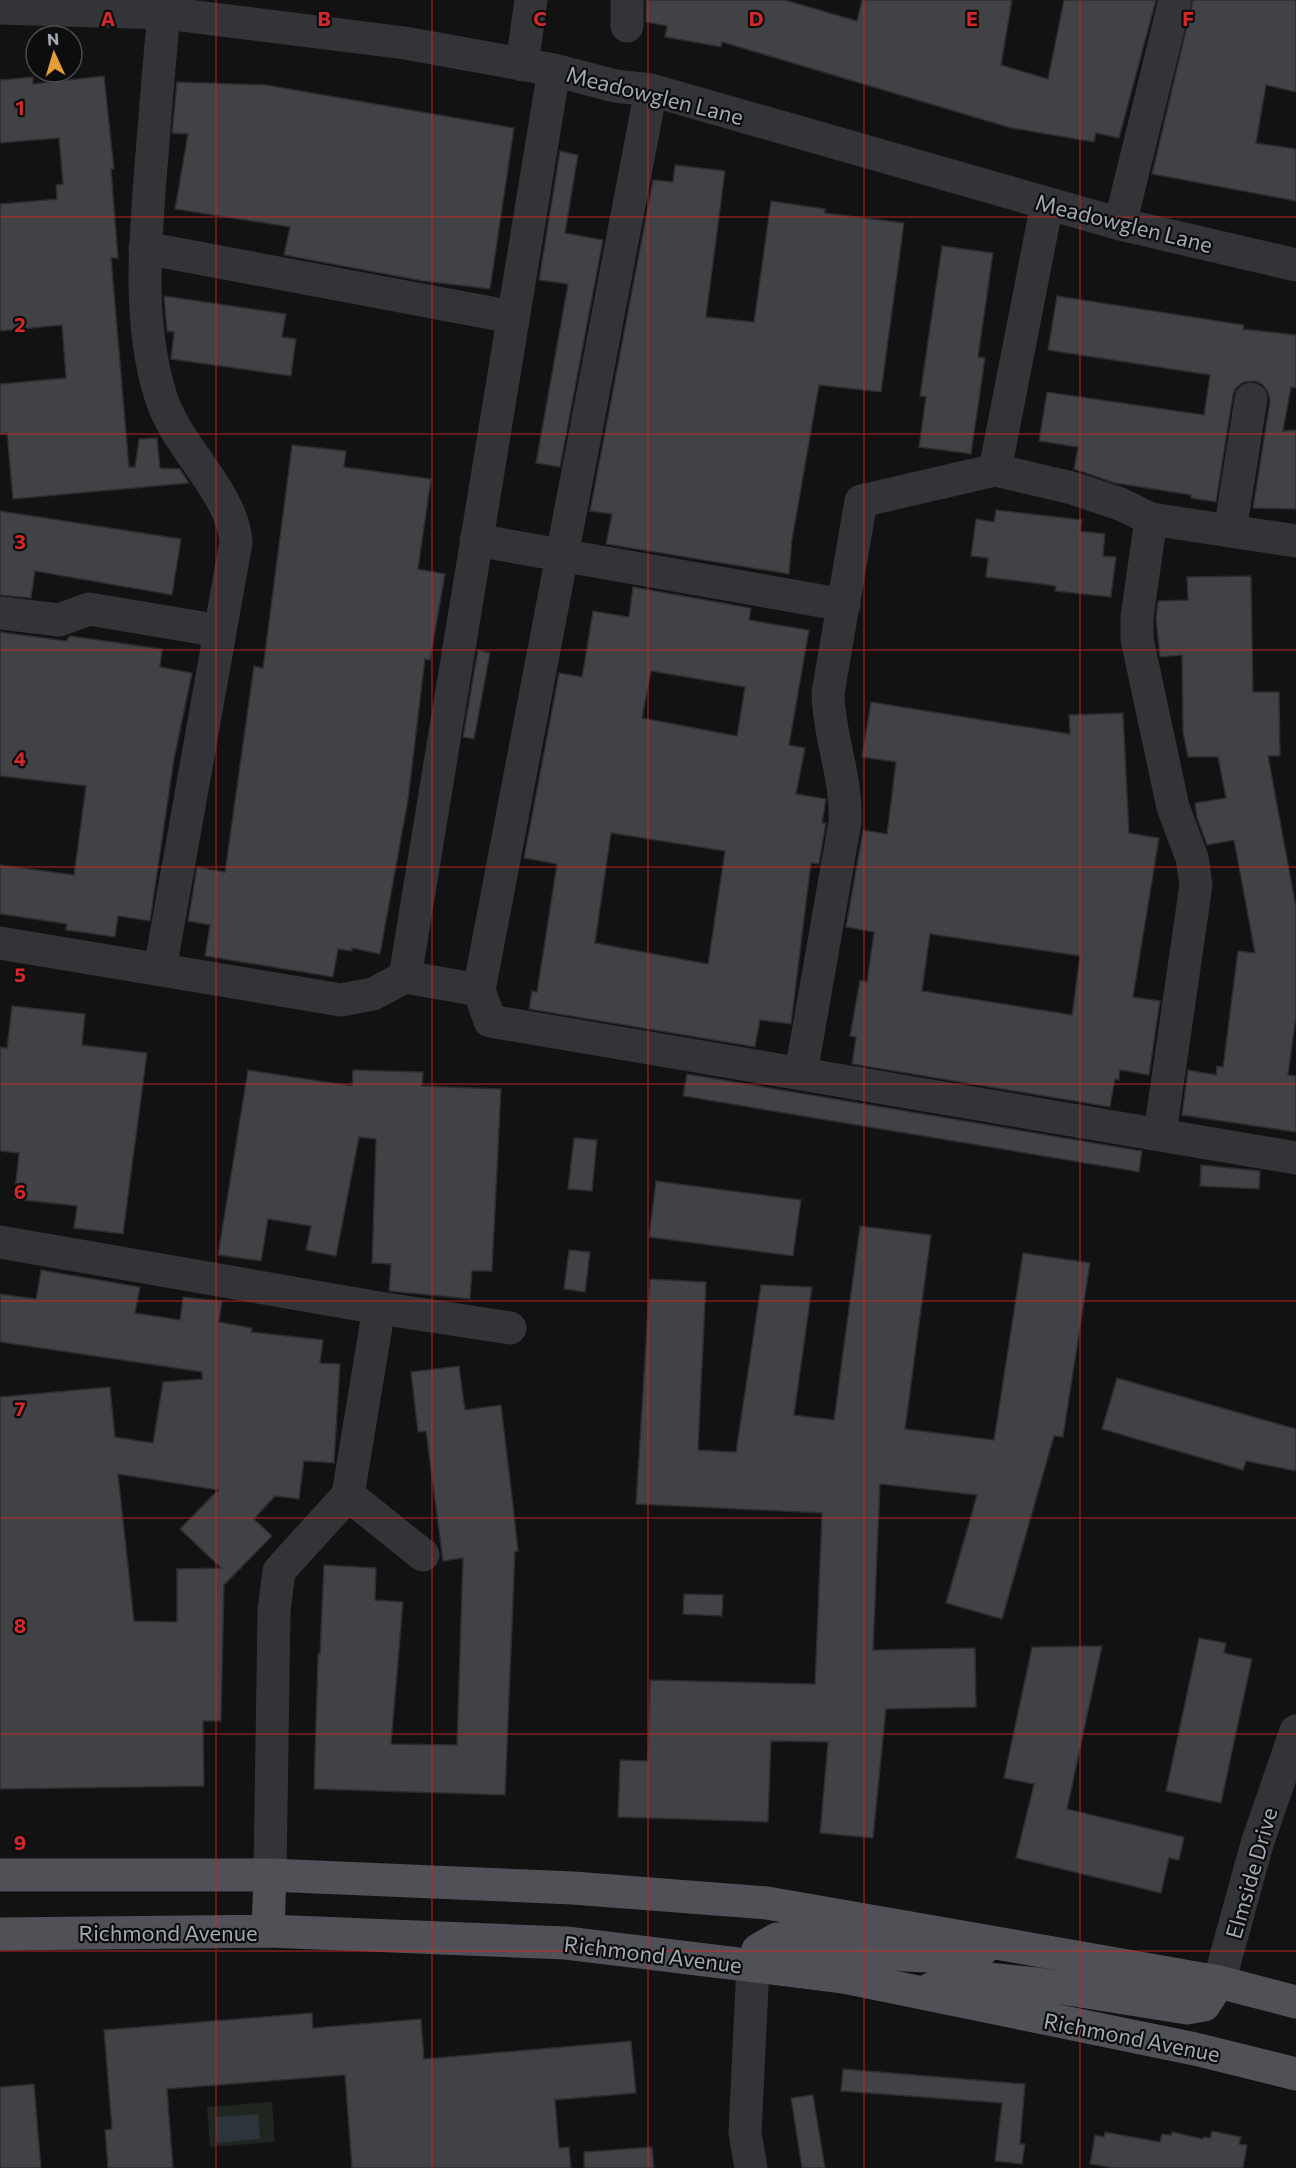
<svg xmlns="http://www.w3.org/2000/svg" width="1296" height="2168" viewBox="0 0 1296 2168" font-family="Commissioner,sans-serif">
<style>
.green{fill:#1e261f}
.water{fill:#2c353b}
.building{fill:#414246;stroke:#2c2c2f;stroke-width:1.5;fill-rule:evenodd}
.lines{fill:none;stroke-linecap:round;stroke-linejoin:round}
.minor{stroke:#333438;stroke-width:33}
.major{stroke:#4f5157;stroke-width:33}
.grid{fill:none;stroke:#d62828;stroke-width:1.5;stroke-opacity:0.55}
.labels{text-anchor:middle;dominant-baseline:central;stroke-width:4.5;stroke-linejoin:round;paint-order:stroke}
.street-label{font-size:22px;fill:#a4aab3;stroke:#0d0d0e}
.grid-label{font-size:20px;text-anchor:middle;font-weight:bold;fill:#d62828;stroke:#0d0d0e;stroke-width:4.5;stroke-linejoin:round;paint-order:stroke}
</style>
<rect width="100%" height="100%" fill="#121213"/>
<!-- green -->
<path class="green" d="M 272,2102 L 275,2142 L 210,2147 L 207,2107 Z"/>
<!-- water -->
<path class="water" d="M 258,2114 L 260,2139 L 217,2143 L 215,2117 Z"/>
<!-- building -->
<path class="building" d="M 646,0 L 785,0 L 857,21 L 862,0 L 1012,0 L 1001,65 L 1048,79 L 1064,0 L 1156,0 L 1119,138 L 1096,133 L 1094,142 L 1011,128 L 722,42 L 721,47 L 665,37 L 667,26 L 646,22 Z
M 1193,0 L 1296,0 L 1296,92 L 1266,85 L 1256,143 L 1296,149 L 1296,201 L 1152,174 Z
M 104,76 L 114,169 L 111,169 L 118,258 L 111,258 L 129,467 L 135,467 L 139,439 L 157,438 L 160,468 L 180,469 L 189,483 L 13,499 L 7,433 L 0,434 L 0,384 L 66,378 L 62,325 L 0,331 L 0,204 L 57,199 L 56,185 L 63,184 L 59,138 L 0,143 L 0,80 L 33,77 L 33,84 Z
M 177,82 L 266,85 L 514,128 L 490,289 L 423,281 L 284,255 L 290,227 L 175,209 L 188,134 L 172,133 Z
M 560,151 L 578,155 L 565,233 L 603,240 L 560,467 L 536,463 L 568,284 L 539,280 Z
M 675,165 L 725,171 L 706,317 L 754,322 L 771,201 L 825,209 L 825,213 L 904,223 L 881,392 L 819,385 L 792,540 L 789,574 L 606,544 L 612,514 L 590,511 L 653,180 L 673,182 Z
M 942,246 L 993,253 L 978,357 L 985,358 L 971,454 L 919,447 L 926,397 L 920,396 Z
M 164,296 L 286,314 L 282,337 L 296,339 L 291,376 L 171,359 L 174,332 L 167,331 Z
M 1057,296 L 1244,325 L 1243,329 L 1296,335 L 1296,388 L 1291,387 L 1283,431 L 1296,430 L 1296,509 L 1253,508 L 1270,401 L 1268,392 L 1262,384 L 1255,381 L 1244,382 L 1236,388 L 1233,395 L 1216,502 L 1191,498 L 1191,495 L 1115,483 L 1074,469 L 1078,447 L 1039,441 L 1047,392 L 1204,415 L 1210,375 L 1048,350 Z
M 292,445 L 346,451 L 344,467 L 431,479 L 418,569 L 445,574 L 430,660 L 425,659 L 408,800 L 380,954 L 352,948 L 352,951 L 338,949 L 333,977 L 205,956 L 210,925 L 188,921 L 197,867 L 225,872 L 254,666 L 263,668 Z
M 996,510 L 1082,520 L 1080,531 L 1105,534 L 1103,556 L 1116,557 L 1111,597 L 1055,591 L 1056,586 L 986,577 L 988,558 L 971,556 L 976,519 L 994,522 Z
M 0,511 L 181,539 L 172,595 L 35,571 L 31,598 L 0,595 Z
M 1251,576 L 1253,692 L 1279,692 L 1280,756 L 1268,756 L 1296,907 L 1296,1017 L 1288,1075 L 1296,1076 L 1296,1132 L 1182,1115 L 1188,1070 L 1216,1075 L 1217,1066 L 1223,1067 L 1238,951 L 1255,953 L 1234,840 L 1207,845 L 1197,818 L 1195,803 L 1226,798 L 1218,757 L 1188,757 L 1183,732 L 1182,655 L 1160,657 L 1156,618 L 1158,601 L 1188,600 L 1187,577 Z
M 633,587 L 751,608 L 749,620 L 809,630 L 789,745 L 805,748 L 796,794 L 826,799 L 822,823 L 826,823 L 819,864 L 811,863 L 791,1024 L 760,1020 L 755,1047 L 529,1009 L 532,991 L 537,992 L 557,864 L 524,858 L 559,673 L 582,677 L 593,611 L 629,617 ZM 651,671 L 745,687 L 737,736 L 642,718 ZM 611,833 L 725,851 L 708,964 L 595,943 Z
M 0,632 L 66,641 L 70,636 L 162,649 L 160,667 L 192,673 L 174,759 L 150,921 L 118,916 L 115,937 L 66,930 L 67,924 L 0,914 L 0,865 L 74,875 L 86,786 L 0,776 Z
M 478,650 L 490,653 L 474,739 L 463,737 Z
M 871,702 L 1070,734 L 1069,715 L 1123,713 L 1129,833 L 1159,838 L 1133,997 L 1160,1001 L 1149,1075 L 1120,1070 L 1119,1080 L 1115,1079 L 1110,1107 L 852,1064 L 856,1037 L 850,1036 L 860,980 L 867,982 L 874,932 L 846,927 L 863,830 L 887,834 L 896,762 L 862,757 ZM 930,934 L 1080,956 L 1072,1015 L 922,991 Z
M 12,1006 L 85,1014 L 82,1045 L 147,1053 L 123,1234 L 74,1228 L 77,1206 L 14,1199 L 19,1153 L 0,1151 L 0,1047 L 7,1048 Z
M 248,1070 L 352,1086 L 353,1070 L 423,1072 L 422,1086 L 501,1089 L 492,1271 L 472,1271 L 470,1299 L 389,1291 L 391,1264 L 372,1263 L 376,1139 L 359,1137 L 336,1256 L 306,1250 L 311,1226 L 268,1219 L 261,1261 L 218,1255 Z
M 687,1074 L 1142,1151 L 1139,1172 L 683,1096 Z
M 574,1138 L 597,1140 L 592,1191 L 568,1189 Z
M 1201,1165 L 1260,1171 L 1259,1189 L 1200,1186 Z
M 656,1181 L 801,1200 L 793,1256 L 649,1237 Z
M 860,1226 L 931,1235 L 905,1429 L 994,1440 L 1023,1253 L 1090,1263 L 1063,1437 L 1054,1436 L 1002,1619 L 946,1603 L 977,1495 L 880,1484 L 873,1650 L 975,1648 L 976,1707 L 886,1709 L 873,1838 L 820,1833 L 828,1742 L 771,1741 L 768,1822 L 618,1817 L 620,1760 L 648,1761 L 650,1680 L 815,1684 L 822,1513 L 636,1504 L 650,1279 L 706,1282 L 698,1450 L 736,1452 L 761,1285 L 812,1287 L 794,1415 L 834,1420 Z
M 569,1250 L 590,1252 L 585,1292 L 564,1289 Z
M 41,1270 L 140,1287 L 135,1313 L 180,1320 L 183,1297 L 222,1301 L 219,1322 L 252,1328 L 251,1332 L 323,1340 L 320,1363 L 340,1364 L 334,1463 L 304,1461 L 299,1499 L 275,1496 L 254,1519 L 272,1536 L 224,1585 L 221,1721 L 203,1721 L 204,1786 L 0,1789 L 0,1397 L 110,1387 L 115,1437 L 153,1443 L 163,1382 L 202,1379 L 202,1372 L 0,1342 L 0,1294 L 36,1299 ZM 118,1474 L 218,1490 L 180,1529 L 221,1568 L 177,1569 L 177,1622 L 134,1621 Z
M 459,1366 L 465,1410 L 501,1405 L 513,1505 L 518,1551 L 515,1552 L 505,1795 L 314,1789 L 318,1654 L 320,1654 L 324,1565 L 376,1568 L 375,1600 L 403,1602 L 391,1744 L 457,1745 L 463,1558 L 443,1561 L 426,1431 L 418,1432 L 411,1372 Z
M 1117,1378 L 1296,1429 L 1296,1471 L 1246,1461 L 1243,1470 L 1102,1429 Z
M 684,1594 L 723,1595 L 722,1616 L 683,1614 Z
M 1199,1638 L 1226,1643 L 1224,1653 L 1252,1659 L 1221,1803 L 1166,1791 Z
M 1102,1646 L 1067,1809 L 1184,1837 L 1179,1860 L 1169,1858 L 1161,1893 L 1016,1858 L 1034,1784 L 1004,1778 L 1032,1647 Z
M 312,2013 L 313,2028 L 421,2019 L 424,2059 L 631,2041 L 636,2093 L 555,2100 L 559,2148 L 569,2147 L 571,2168 L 352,2168 L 345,2075 L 167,2089 L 173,2168 L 108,2168 L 105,2130 L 112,2129 L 104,2030 Z
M 843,2069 L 1025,2084 L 1020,2144 L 1025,2144 L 1022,2164 L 995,2161 L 1002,2103 L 841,2091 Z
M 34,2084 L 41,2168 L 0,2168 L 0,2087 Z
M 813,2095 L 825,2168 L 802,2168 L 791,2098 Z
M 1212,2131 L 1241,2137 L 1239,2144 L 1247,2145 L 1243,2168 L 1113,2168 L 1090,2164 L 1095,2135 L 1104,2137 L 1105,2132 L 1160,2142 L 1162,2134 L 1171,2135 L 1172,2132 L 1203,2139 L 1204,2137 L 1210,2138 Z
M 652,2147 L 654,2168 L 584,2168 L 584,2152 Z"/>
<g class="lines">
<!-- minor -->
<path class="minor" d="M 627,0 L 627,26
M 0,8 L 164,13 L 405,43 L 554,70 L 615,86 L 651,90 L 1120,224 L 1296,265
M 522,65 L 531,0
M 651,90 L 479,990 L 490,1021 L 1296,1158
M 1120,224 L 1175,0
M 145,248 L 512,317
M 995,470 L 1047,204
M 1151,519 L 1137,617 L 1137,639 L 1173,807 L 1192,858 L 1196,885 L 1160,1133
M 1230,531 L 1251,399
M 476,540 L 844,605
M 0,613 L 59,620 L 89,609 L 220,631
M 0,943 L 341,1000 L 373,994 L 405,977 L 554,70
M 160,969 L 236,542 C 232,490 175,447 160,394 C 138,321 145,242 151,167 C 155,116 159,64 164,13
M 405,977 L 479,990
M 801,1073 L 845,822 C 847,776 829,739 828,693 L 861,501 L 995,470 L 1072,488 L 1120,504 L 1151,519 L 1296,541
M 0,1242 L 379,1308 L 348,1495 L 279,1571 L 274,1611 L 270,1875
M 379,1308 L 510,1328
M 348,1495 L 423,1555
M 1219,1982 L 1257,1844 L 1296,1731
M 751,2168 L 745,2133 L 753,1965"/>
<!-- major -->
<path class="major" d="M 0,1875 L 270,1875 L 573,1888 L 767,1903 L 1219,1982 L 1296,2002
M 268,1931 L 270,1875
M 0,1934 L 268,1931 L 566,1943 L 844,1977 L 1195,2049 L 1296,2074
M 753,1965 L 758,1950 L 777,1939 L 795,1938 C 853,1946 927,1967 983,1949
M 922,1993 L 960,1976 L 1037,1984 L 1187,2008 L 1204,2005 L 1219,1982"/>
</g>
<!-- grid -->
<path class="grid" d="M 216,0 L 216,2168M 432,0 L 432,2168M 648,0 L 648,2168M 864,0 L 864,2168M 1080,0 L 1080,2168M 0,217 L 1296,217M 0,434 L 1296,434M 0,650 L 1296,650M 0,867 L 1296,867M 0,1084 L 1296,1084M 0,1301 L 1296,1301M 0,1518 L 1296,1518M 0,1734 L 1296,1734M 0,1951 L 1296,1951"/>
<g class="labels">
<!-- street labels -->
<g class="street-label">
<text transform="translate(655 95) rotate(14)">Meadowglen Lane</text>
<text transform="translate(1124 223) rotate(14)">Meadowglen Lane</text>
<text transform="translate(1251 1873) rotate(-74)">Elmside Drive</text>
<text x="168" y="1932">Richmond Avenue</text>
<text transform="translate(653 1954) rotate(7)">Richmond Avenue</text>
<text transform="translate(1132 2037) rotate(11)">Richmond Avenue</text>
</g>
</g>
<g class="grid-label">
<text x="108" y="26">A</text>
<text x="324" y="26">B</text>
<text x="540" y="26">C</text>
<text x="756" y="26">D</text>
<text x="972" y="26">E</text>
<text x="1188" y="26">F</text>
<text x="20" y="115">1</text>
<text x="20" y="332">2</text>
<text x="20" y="549">3</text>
<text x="20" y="766">4</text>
<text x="20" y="982">5</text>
<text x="20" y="1199">6</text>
<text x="20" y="1416">7</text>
<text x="20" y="1633">8</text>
<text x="20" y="1850">9</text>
</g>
<!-- north arrow -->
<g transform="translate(54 54) rotate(356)"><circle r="28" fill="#0d0d0e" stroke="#494c50" stroke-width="1.5"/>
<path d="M0-4.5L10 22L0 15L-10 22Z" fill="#e49d39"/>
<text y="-9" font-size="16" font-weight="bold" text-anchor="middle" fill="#a4aab3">N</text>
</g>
</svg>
